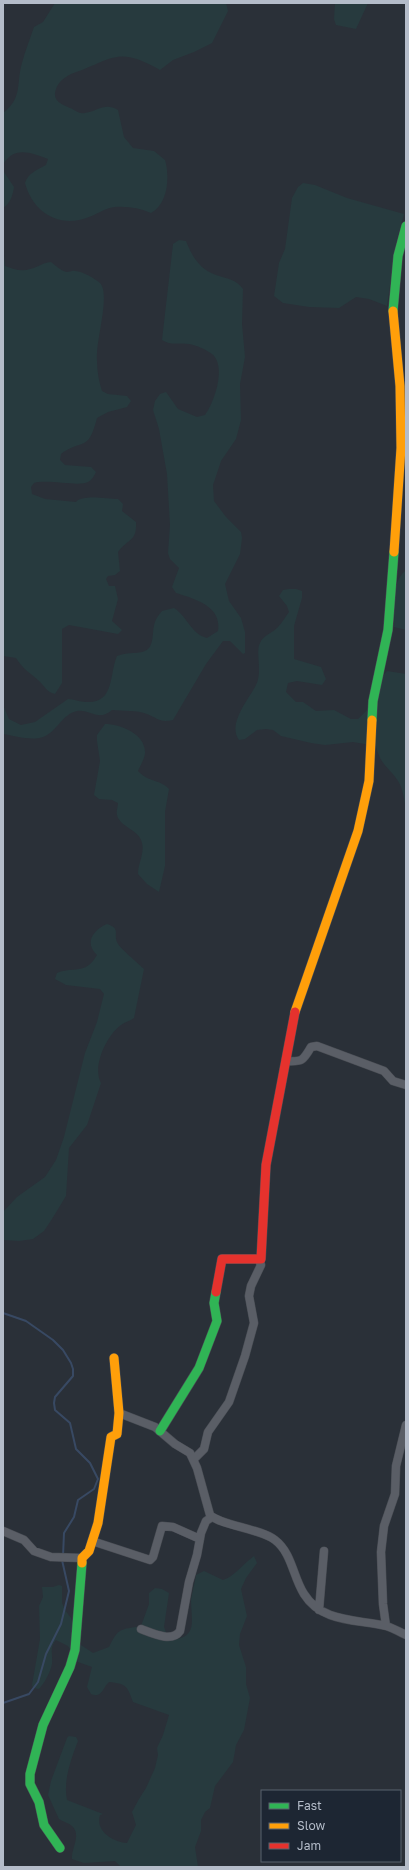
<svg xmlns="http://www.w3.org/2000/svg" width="409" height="1870" viewBox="0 0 409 1870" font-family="'Golos Text',sans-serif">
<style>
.green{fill:#273a3e}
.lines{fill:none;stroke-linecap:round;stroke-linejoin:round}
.stream{stroke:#384963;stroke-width:2}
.street-casing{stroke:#484c53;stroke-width:9}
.fast-casing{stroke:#484c53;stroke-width:10}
.slow-casing{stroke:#484c53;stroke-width:10}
.jam-casing{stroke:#484c53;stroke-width:10}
.street{stroke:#5a5e66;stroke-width:8}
.fast{stroke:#30b455;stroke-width:9}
.slow{stroke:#ff9f0a;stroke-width:9}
.jam{stroke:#e5322d;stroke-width:9}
</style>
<rect width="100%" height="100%" fill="#2a3038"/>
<!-- green -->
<path class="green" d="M 55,3 L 226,3 L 228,11 L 212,43 L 194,52 L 173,60 L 160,70 C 116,45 113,60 71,74 C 65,77 58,82 56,89 C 51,103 65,105 74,110 C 78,112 80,114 85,113 C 98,111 105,102 118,110 L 124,137 L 133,148 L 154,151 L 165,160 C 170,177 168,204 151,213 C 140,208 127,206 115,207 C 105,208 98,214 89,217 C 60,229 33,213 25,183 C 28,173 37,170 46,165 L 48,159 C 32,153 15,146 4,163 L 4,172 L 14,187 C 13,195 10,204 3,208 L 3,113 C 23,98 16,83 22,63 C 25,51 30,39 34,27 L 43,22 Z
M 335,3 L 368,3 L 356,29 L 336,25 L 334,19 Z
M 303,183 L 315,185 L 347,198 L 404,214 L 396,244 L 387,306 L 369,299 L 356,297 L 339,308 L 309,307 L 283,303 L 274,296 L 279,263 L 285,249 L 292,198 L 298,187 Z
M 179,240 L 186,241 C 192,256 199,269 216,275 C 227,279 236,279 243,289 L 242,324 L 245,357 L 240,384 L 241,420 L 236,439 L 221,461 L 213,485 L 214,501 L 226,517 L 241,532 L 242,538 L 240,554 L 225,584 L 229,601 L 241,618 L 245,632 L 245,653 L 243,654 L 230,641 L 223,641 L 206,664 L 173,720 C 159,723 158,718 147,714 C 137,710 123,711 112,710 C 98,722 91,709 77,711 C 62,714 57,732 43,737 C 31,741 15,736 3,734 L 3,705 L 9,719 L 21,725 L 35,722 L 68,699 C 74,699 79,702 86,702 C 115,704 109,674 117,656 C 128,652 133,654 142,652 C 156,649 151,632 155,622 C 156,618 159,615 162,611 L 174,608 C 187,616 191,634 207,638 L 218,631 C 222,606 195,599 176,593 L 172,587 L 179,568 L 170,559 L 168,553 L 170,525 L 167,474 L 159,429 L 153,410 L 155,401 L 160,394 L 166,392 L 178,409 L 197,417 L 205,415 C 214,403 227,366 212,354 C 207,350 196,345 189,344 C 180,342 171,346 162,340 L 173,244 Z
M 3,245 L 5,266 C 13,269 22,272 30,269 C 39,267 41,263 51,262 C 55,265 61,271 67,272 C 70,272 72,270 75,271 C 84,272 94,278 100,283 C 111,295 95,342 97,361 C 97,371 99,382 102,391 L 108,394 L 127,396 L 131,401 L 127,407 L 108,412 L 97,418 C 88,453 83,438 61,454 L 60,460 L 65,465 L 91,467 L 96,472 C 94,476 92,480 88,482 C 79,487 48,479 34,483 L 31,487 L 32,494 L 45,499 L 76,502 C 82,494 108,499 118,499 L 123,504 L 122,511 L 136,522 C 137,542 128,538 118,552 L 120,571 L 115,575 L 108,576 L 106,579 L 109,586 L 115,586 L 118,599 L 112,621 L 122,630 L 118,634 L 69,625 L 62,629 L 62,683 L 55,694 C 46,692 45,686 38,680 C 29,672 23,669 16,658 L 3,656 Z
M 406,570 L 406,630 L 394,627 C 395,608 390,583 406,570 Z
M 289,589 L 296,589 L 302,591 L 302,598 L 294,626 L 294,659 L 321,667 L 326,679 L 322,685 L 297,681 L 288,683 L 286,692 L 296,702 L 303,702 L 316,711 L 334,710 L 351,719 L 358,719 L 367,710 L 381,678 L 387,671 L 406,674 L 406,809 C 404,799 403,789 398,781 C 389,767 380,765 376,746 L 353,742 L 325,745 L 311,743 L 281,736 L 273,730 L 266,729 L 257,730 L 245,739 L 239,740 C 227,724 249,699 256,685 C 263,671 255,652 260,643 C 263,635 273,633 278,627 C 282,623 285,617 289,612 L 287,606 L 279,596 L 283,590 Z
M 105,724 C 120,724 146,734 145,753 C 145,758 140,766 138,771 C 149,783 160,779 169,789 L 165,812 L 165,866 L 159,892 L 147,884 L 138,874 C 138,862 146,852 141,840 C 137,829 120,827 117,815 C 116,812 118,806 118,803 L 112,800 L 99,799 L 94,795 L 100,761 L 97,741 L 97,735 Z
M 107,924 C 122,929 112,934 118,944 C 121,949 139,964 144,969 L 134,1018 C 130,1021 125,1022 121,1025 C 106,1036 92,1067 101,1083 L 87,1125 L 69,1148 L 66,1196 L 52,1219 L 44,1231 L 33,1239 L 19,1241 L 3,1240 L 3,1212 L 17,1197 L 45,1177 L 56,1160 L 64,1137 L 85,1053 L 97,1022 L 104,994 L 100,989 L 66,985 L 55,979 L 57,973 C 67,968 80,972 89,965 C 92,963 95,958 97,955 C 84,943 93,930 107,924 Z
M 254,1556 L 257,1563 L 246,1578 L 241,1589 L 247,1616 L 240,1634 L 239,1645 L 246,1667 L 246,1684 L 250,1698 L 244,1730 L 236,1745 L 233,1762 L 215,1786 L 210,1808 L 205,1812 L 201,1820 L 201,1831 L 195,1847 L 198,1867 L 121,1867 L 115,1861 L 84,1863 L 72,1859 C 71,1849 81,1836 73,1827 C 70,1823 63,1822 59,1819 L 48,1795 L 51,1781 L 67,1738 L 69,1736 L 76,1737 L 78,1741 C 71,1759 63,1781 67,1800 L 103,1814 L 100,1815 C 95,1831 113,1842 127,1843 L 136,1825 L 132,1812 L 139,1799 L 146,1788 L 155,1768 L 158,1755 L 157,1748 L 163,1735 L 169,1715 L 133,1702 C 127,1685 126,1684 109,1682 C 103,1687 102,1699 91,1694 L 87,1687 L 92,1667 L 78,1662 L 68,1646 L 56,1640 C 49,1647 53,1655 52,1664 C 50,1673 45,1682 39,1689 L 33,1688 L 32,1685 L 40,1639 L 39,1606 L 43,1597 L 42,1587 L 53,1587 L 59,1585 L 62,1586 L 62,1603 L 65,1610 L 71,1618 L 81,1645 L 93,1653 L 109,1647 C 119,1627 120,1630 141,1626 L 149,1604 L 149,1593 L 155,1588 L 162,1589 L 169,1593 L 164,1627 L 169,1640 C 199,1639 191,1620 191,1600 C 192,1592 195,1583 196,1575 L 204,1571 L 223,1580 C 235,1576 243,1564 254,1556 Z"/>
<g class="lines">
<!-- stream -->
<path class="stream" d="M 3,1313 L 26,1321 L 53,1340 L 63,1350 L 71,1363 L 73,1369 L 73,1376 L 55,1397 L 54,1403 L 55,1410 L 70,1423 L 76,1449 L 90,1463 L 98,1479 L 94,1489 L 78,1500 L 74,1517 L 64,1533 L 63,1556
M 3,1703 L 29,1694 L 38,1682 L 46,1654 L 61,1624 L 69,1591 L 62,1560"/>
<defs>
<path id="street" d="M 286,1061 C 302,1062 303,1061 311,1047 L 317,1046 L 384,1071 L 393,1081 L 406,1085
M 119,1413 L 155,1427 L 175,1444 L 190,1453 L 197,1468 L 210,1515 C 222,1526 259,1528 275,1540 C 292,1553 293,1577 304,1594 C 322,1623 357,1619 386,1626 C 393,1628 400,1632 406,1635
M 194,1459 L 204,1449 L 208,1432 L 229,1402 L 245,1356 L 254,1323 L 249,1296 L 251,1286 L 261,1265 L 259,1260
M 3,1531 L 24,1540 L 34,1551 L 51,1557 L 82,1558
M 92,1541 L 150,1560 L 153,1557 L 162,1526 L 173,1527 L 200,1539
M 319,1610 L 324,1551
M 386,1626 L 383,1604 L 381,1552 L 384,1526 L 395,1494 L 396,1466 L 406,1425
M 141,1629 C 152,1633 172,1643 180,1631 L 189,1582 L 197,1555 L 201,1533 L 206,1521 L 212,1517"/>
<path id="fast" d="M 393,311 L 398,256 L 406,226
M 372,720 L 373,701 L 388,630 L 394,552
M 160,1431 L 199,1368 L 217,1321 L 214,1303 L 216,1292
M 60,1848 L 44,1825 L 39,1802 L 30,1784 L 30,1774 L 43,1725 L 70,1667 L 75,1650 L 82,1563"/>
<path id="slow" d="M 393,311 L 400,386 L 401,448 L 394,552
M 295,1012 L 358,831 L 369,781 L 372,720
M 82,1563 L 82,1558 L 89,1551 L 98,1523 L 111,1437 L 117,1434 L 119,1413 L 114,1358"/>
<path id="jam" d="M 216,1292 L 222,1259 L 261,1259 L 266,1165 L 295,1012"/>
</defs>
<!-- street casing -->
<use href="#street" class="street-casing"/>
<!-- fast casing -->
<use href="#fast" class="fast-casing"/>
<!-- slow casing -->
<use href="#slow" class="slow-casing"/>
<!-- jam casing -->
<use href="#jam" class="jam-casing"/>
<!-- street -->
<use href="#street" class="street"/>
<!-- fast -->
<use href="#fast" class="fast"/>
<!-- slow -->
<use href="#slow" class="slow"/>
<!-- jam -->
<use href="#jam" class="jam"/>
</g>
<!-- border -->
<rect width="409" height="1870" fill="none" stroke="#b4bcc9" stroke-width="8"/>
<!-- legend -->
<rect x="261" y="1790" width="140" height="72" fill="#1d2633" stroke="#59626f"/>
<rect x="269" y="1803" width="20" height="6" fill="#30b455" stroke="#59626f"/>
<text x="297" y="1810" font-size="12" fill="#b4bcc9">Fast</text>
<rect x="269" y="1823" width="20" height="6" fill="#ff9f0a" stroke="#59626f"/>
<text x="297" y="1830" font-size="12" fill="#b4bcc9">Slow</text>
<rect x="269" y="1843" width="20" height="6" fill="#e5322d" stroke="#59626f"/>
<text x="297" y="1850" font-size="12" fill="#b4bcc9">Jam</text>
</svg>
